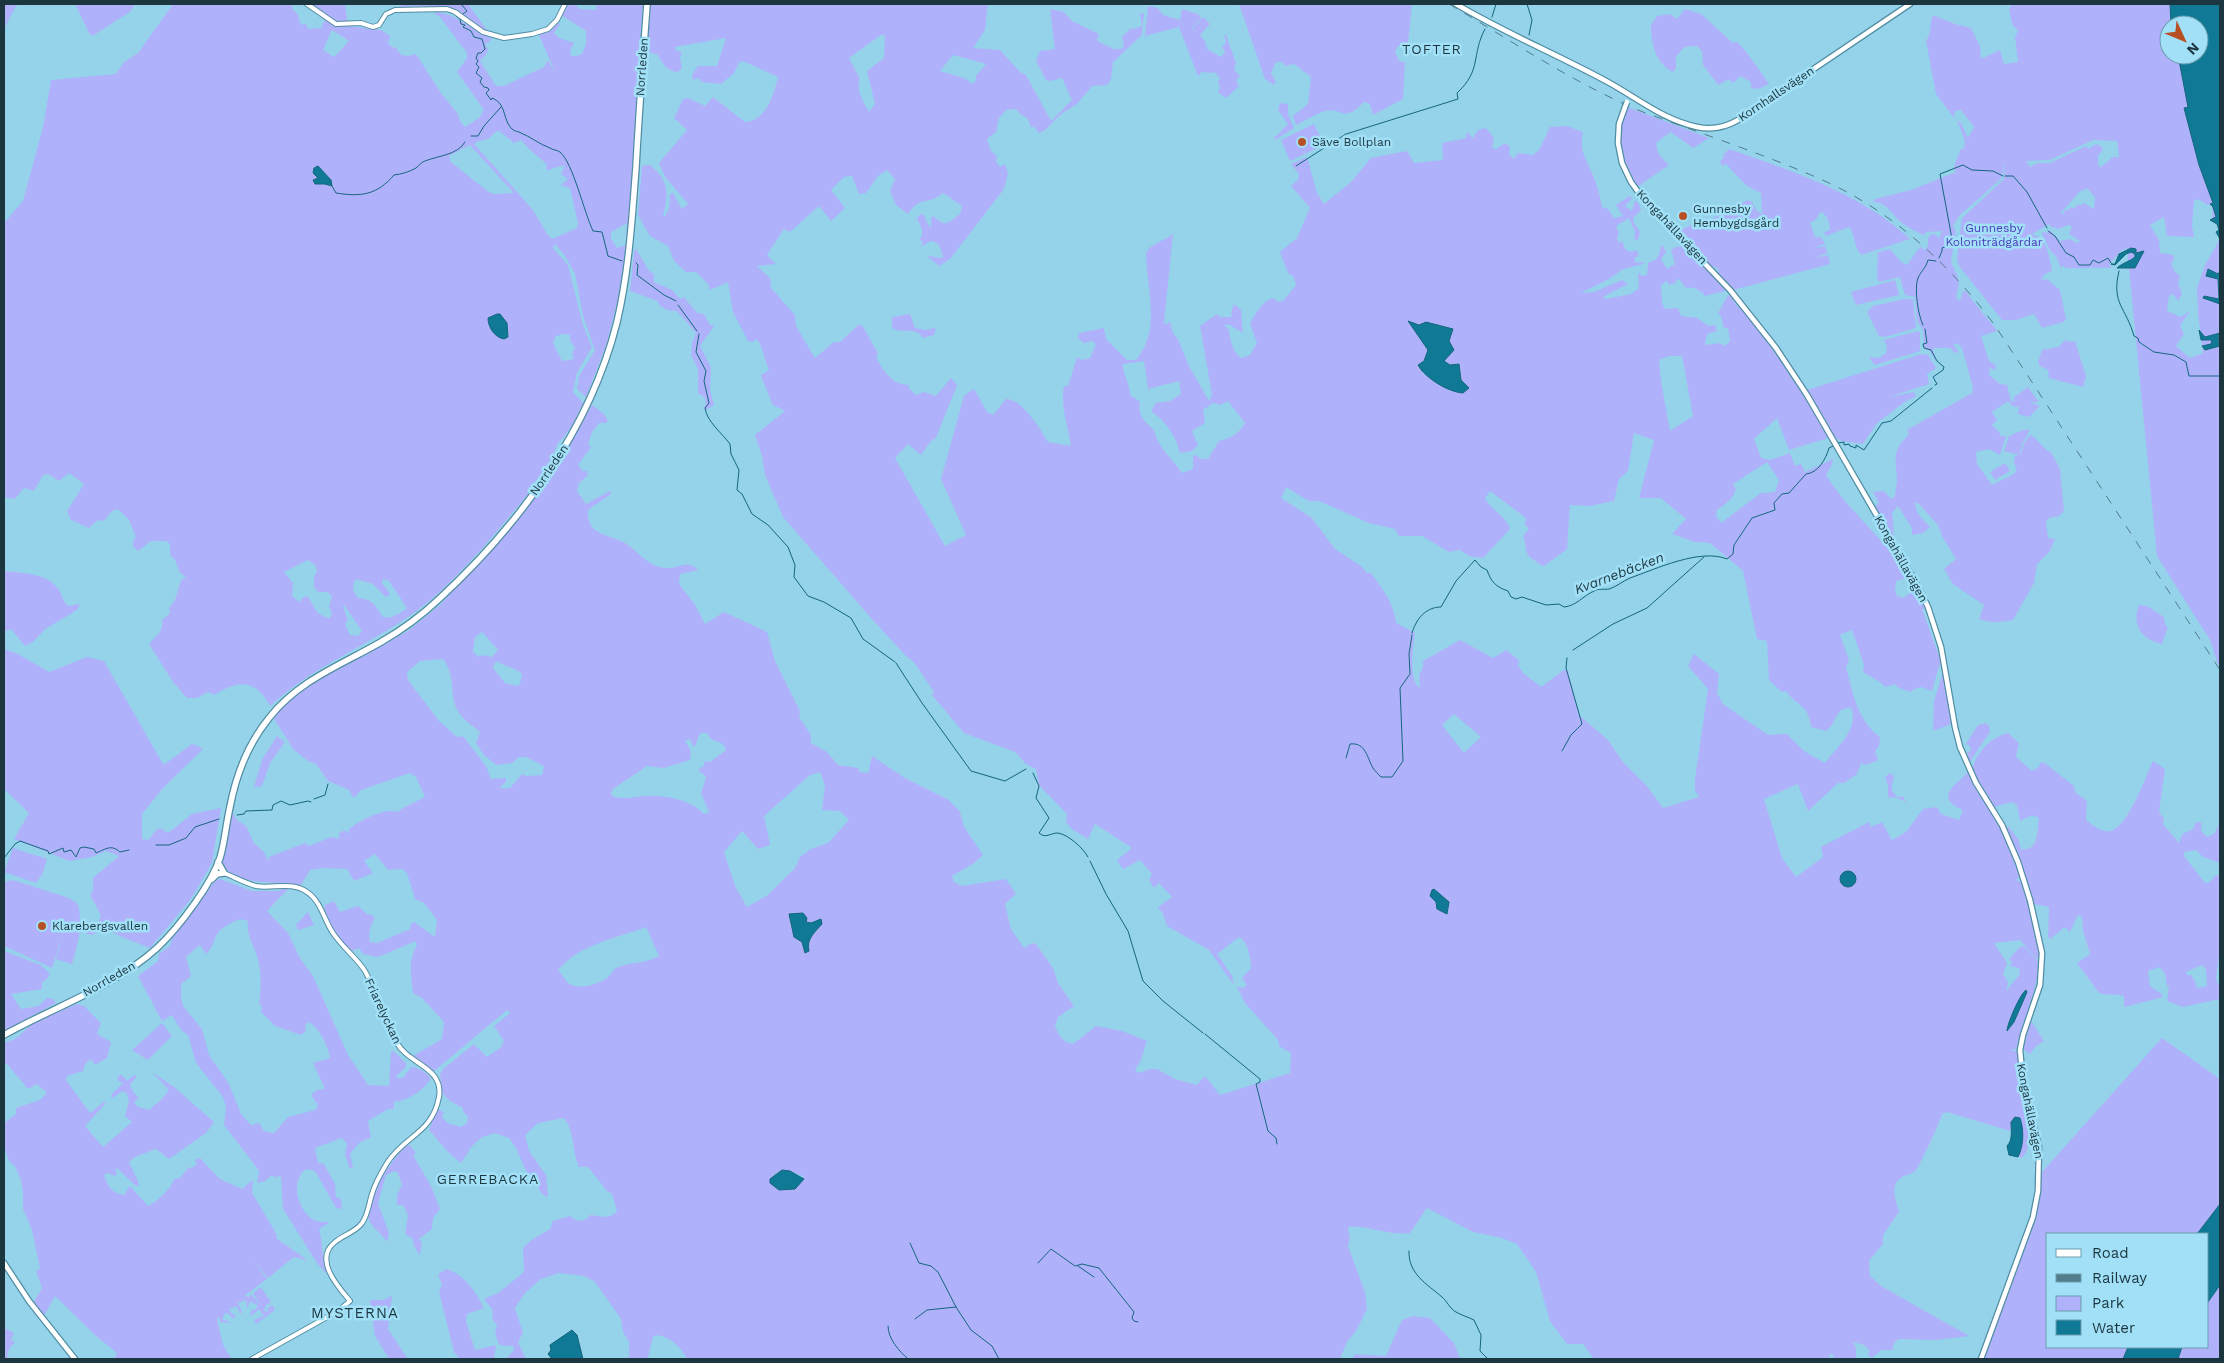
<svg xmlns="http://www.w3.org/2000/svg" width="2224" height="1363" viewBox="0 0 2224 1363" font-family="'Work Sans',sans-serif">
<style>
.green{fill:#afb2fb;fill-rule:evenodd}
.water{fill:#107a96;stroke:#14667c}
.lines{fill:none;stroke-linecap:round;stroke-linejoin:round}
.stream{stroke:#14667c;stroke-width:1}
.tertiary-casing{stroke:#508da2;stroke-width:6}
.secondary-casing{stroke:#508da2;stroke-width:7}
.trunk-casing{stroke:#508da2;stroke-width:8}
.tertiary{stroke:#fff;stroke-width:4}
.secondary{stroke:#fff;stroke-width:4.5}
.trunk{stroke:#fff;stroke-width:5.5}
.rail{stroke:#527c8c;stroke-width:1;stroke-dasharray:9 9;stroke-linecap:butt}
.secondary-bridge-casing{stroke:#508da2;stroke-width:7;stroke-linecap:butt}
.secondary-bridge{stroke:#fff;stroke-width:4.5}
.poi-dot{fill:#b65023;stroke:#a1e0f7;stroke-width:2}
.labels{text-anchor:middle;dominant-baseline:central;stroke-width:5;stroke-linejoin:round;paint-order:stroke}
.street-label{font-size:12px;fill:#1c363f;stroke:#a1e0f7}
.poi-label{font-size:12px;fill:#1c363f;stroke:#a1e0f7;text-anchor:start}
.park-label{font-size:12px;fill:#4e3cbc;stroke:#a1e0f7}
.neighbourhood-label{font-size:14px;letter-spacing:1px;fill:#1c363f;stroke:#a1e0f7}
.water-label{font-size:14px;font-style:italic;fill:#223e47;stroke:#a1e0f7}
.quarter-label{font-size:15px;letter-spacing:1px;fill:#1c363f;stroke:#a1e0f7}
</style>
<rect width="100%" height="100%" fill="#94d3ea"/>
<!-- green -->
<path class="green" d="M 4,4 L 17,4 L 4,29 Z
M 75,4 L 135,4 L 131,11 L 94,35 L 90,35 Z
M 173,4 L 293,4 L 292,8 L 298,15 L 300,23 L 303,25 L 306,23 L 308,29 L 321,28 L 325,20 L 316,11 L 303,4 L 345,4 L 348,26 L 381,30 L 390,36 L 388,43 L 392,47 L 396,48 L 401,55 L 408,56 L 416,54 L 441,93 L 458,114 L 460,121 L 465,127 L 480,117 L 484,110 L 457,72 L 467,58 L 467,53 L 440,17 L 435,14 L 435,12 C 457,14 473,30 492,39 L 485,45 L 488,49 L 486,55 L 480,61 L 496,86 L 504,86 L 544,67 L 548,60 L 556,74 L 539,35 L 549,31 L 557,22 L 560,24 L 554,33 L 559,38 L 574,43 L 570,51 L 571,56 L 576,56 L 582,54 L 586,44 L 586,31 L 561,15 L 566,4 L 574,4 L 580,9 L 596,10 L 597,4 L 643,4 L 637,78 L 638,97 L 628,246 L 622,283 L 607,343 L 586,397 L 577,389 L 579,376 L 595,350 L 583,316 L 575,274 L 565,256 L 555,244 L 553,248 L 568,265 L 583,325 L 592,347 L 577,373 L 573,392 L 583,403 C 578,414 573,425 566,434 C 564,438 560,440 558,443 C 551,461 542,476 529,488 L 528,494 C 496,533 453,586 411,615 C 363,648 314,666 270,706 C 255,678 238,680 214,695 L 208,692 L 197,698 L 187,698 L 173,682 L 149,644 C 156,636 164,632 162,620 L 170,613 L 169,608 L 175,600 L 181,580 L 186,577 L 180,573 L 175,560 L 170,555 L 170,544 L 166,541 L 151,541 L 138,551 L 133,546 L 133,541 L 136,537 L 129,520 L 118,509 L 112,511 L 104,521 L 98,520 L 89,528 L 71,520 L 67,511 L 84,484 L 69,473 L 59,481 L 48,474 L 43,475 L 34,491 L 24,488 L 15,499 L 4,497 L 4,223 L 23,201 L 43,127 L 51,80 L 116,74 L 124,62 L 138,53 ZM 332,30 L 349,41 L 334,57 L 323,50 ZM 499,131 L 514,143 L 521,140 C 531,153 537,154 547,165 L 546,170 C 554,170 558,165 565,166 L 561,174 L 568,179 L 561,185 L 570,188 L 578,223 L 577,228 L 552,239 L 547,234 L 533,210 L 474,144 C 478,140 484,141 489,138 C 494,135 493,132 499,131 ZM 470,145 L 514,193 L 493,194 L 486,190 L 451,162 L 449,156 ZM 627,223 L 626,245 L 617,248 L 611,238 L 611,232 ZM 500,314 L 507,323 L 508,337 C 498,339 491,332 489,323 L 492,317 ZM 564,334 L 570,335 L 570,341 L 575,347 L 572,353 L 574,359 L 562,361 L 553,343 L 556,336 ZM 308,560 L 316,566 L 317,572 L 314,576 L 314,587 L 318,592 L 328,592 L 332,597 L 329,607 L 332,613 L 330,618 C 314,615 316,607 308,597 L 305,596 L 299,602 L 292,596 L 293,583 L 284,572 ZM 356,579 L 373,584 L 386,597 L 389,596 L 389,592 L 382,583 L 383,579 L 389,581 L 407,608 C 401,613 392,619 383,617 C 375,606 374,599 358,598 C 353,591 351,587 356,579 ZM 344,605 L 362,631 L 358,636 L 350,635 L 345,624 L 348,620 L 343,606 Z
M 402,4 L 468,4 L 489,33 L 446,7 L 412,6 L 399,8 Z
M 650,4 L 988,4 L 985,30 L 973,48 L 1000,50 L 1020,72 L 1026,75 L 1051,121 L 1072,100 L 1062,78 L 1050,81 L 1046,80 L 1036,61 L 1040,51 L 1055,49 L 1050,9 L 1064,12 L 1072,21 L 1099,34 L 1097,40 L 1099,42 L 1114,49 L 1122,49 L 1124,46 L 1122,37 L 1131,28 L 1133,29 L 1142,26 L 1140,14 L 1144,13 L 1142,35 L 1113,62 L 1111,79 L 1107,85 L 1092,86 L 1077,104 L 1061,114 L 1044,131 L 1039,133 L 1034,127 L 1031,127 L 1027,118 L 1020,114 L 1016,109 L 1006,110 L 999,118 L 996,132 L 987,139 L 991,151 L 997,156 L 996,162 L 1000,167 L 1005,164 L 1008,173 L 1004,189 L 950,259 L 939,266 L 927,256 L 943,258 C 941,248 940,242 930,241 L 921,247 L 923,241 L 919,240 L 922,236 L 922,229 L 917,219 L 919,215 L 923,214 L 930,228 L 931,227 L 931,218 L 934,216 C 945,228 948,223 960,214 L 962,206 L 943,193 C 930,205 919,196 908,214 L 896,205 L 890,191 L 895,179 L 887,170 L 878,176 L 866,193 L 859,194 L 852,176 L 844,177 L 831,190 L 845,208 L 831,221 L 819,206 L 790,232 L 784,229 L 767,255 L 776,264 L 757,266 L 770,278 L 771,288 L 795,315 L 796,326 L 815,358 L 834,342 L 840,342 L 858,325 L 862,325 L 878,353 L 876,357 C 882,369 892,385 908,385 L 909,388 L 916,395 L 924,392 L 936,396 L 951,378 L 957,385 L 936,438 L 931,441 L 921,455 L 908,444 L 895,458 L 945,546 L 966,535 L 941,479 L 964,396 L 974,389 L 987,412 L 993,415 L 1006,399 C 1023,399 1040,429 1048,442 L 1071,446 C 1068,427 1060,404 1064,386 L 1068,386 L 1077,357 L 1082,360 L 1090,358 L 1096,344 L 1092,341 L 1084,343 L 1078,338 L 1079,333 L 1104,328 L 1106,339 L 1127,360 L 1136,360 C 1140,354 1144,349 1146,343 C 1157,319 1146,278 1146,253 C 1151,243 1164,241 1173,234 L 1164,323 L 1167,324 L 1170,321 L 1173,333 L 1178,339 L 1188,364 L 1209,401 L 1212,395 L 1200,326 L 1217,314 L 1220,317 L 1232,317 L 1231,312 L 1234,304 L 1241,310 L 1243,333 L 1228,324 L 1224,326 L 1228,328 C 1231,339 1231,350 1241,358 L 1250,355 L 1257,343 L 1250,324 C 1255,314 1262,301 1273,298 L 1278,302 L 1283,301 L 1296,285 L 1294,277 L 1288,273 L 1280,252 L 1297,238 L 1310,208 L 1291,186 L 1298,180 L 1299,174 L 1291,164 L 1307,157 L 1317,193 L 1324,204 L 1351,182 L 1371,158 L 1407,151 L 1414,163 L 1443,160 L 1442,143 L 1466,138 L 1467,132 L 1473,138 L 1478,130 L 1486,128 L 1494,138 L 1492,148 L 1496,149 L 1505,143 L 1510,147 L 1509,154 L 1514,159 L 1518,153 L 1533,155 L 1539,150 L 1550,127 L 1567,126 L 1583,132 C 1579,151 1585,156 1592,173 C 1597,184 1600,195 1602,207 L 1608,209 L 1614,218 L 1623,216 L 1616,205 L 1630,196 L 1632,198 L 1625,206 L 1632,211 L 1635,200 L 1639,204 L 1641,210 L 1633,218 L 1634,223 L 1640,232 L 1638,240 L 1634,239 L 1635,232 L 1629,218 L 1616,226 L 1619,233 L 1617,238 L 1619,243 L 1622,241 L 1626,250 L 1632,252 L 1637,250 L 1639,256 L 1634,258 L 1636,263 L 1643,262 L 1644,264 L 1623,269 L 1609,279 L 1581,293 L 1594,292 L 1622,280 L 1628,284 L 1603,297 L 1606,299 L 1631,294 L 1639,288 L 1638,274 L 1640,273 L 1641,276 L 1647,275 L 1648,263 L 1657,259 L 1662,244 L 1666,252 L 1661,259 L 1667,269 L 1675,264 L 1671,250 L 1676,247 L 1685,246 L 1726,289 L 1725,291 L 1705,296 C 1702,291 1693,286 1686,288 L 1679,279 L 1676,280 L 1676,283 L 1668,285 L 1668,281 L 1665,282 L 1661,285 L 1662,303 L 1665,309 L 1678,308 L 1681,316 L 1697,318 L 1709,326 L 1715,325 L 1717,331 L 1707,334 L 1705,345 L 1720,343 L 1725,346 L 1730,341 L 1728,328 L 1724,328 L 1721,316 L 1718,313 L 1727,297 L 1730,295 L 1737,306 L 1746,313 L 1761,333 L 1802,391 L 1828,438 L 1789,450 L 1777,418 L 1754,439 L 1761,458 L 1770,460 L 1790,453 L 1795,466 L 1801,464 L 1805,472 L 1833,459 L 1832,464 L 1826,475 C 1849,512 1885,539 1909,577 L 1896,581 L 1895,591 L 1897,596 L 1903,598 L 1915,590 L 1918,591 L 1927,609 L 1922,609 L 1942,664 L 1939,666 L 1932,691 C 1921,688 1923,684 1910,692 L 1897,687 L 1895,684 L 1885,687 L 1880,682 L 1863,672 L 1864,665 L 1852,630 L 1840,635 L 1849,660 L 1846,667 C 1853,693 1857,720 1880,737 L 1879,746 L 1875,752 L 1878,760 L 1866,765 L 1861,763 L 1857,774 L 1844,783 L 1838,783 L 1808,811 L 1798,784 L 1764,799 L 1782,858 L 1796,877 L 1823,857 L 1821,847 L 1869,822 L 1871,827 L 1882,822 L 1892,840 L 1906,832 L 1923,809 L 1937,807 L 1941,814 L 1959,820 L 1963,810 C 1932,797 1957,785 1968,772 L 1995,817 L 2021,875 L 2016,880 L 2024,883 L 2039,944 L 2040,958 L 2036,958 L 2020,940 L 1994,943 L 2007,963 L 2003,974 L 2008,982 L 2006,991 L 2020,974 L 2019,968 L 2010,966 L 2012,962 L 2009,959 L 2020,947 L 2024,946 L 2039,962 C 2037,993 2023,1019 2016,1049 L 2011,1050 L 2017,1052 C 2019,1062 2019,1073 2021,1083 C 2026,1107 2038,1136 2023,1157 L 2018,1157 L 2023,1138 L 2020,1118 L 2015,1117 L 2010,1131 L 1947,1112 L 1942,1114 C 1942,1118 1919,1167 1916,1170 C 1913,1174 1907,1174 1902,1177 C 1889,1185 1896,1201 1899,1212 L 1883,1235 L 1883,1244 L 1869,1261 L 1870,1276 L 1881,1286 L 1969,1336 L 1936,1340 L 1898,1339 L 1893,1345 L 1893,1350 L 1881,1350 L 1872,1358 L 1868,1355 L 1869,1350 L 1864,1345 L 1853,1342 L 1856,1348 L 1856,1359 L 1835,1359 L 1832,1353 L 1827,1359 L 1594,1359 L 1583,1344 L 1567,1344 L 1550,1321 L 1536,1272 L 1517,1244 L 1502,1238 L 1473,1232 L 1427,1208 L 1410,1233 C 1389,1236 1369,1225 1348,1227 L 1350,1239 L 1348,1246 L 1365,1292 L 1367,1309 L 1356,1331 L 1347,1342 L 1340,1359 L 687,1359 C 680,1346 671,1337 656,1335 L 653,1337 L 648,1357 L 645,1359 L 629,1359 L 629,1342 L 623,1332 L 621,1319 L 595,1282 L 584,1276 L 559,1273 L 541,1279 L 525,1293 L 515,1308 L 523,1333 L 518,1342 L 526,1359 L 502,1359 L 507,1358 L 514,1350 L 513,1346 L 499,1345 L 495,1333 L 497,1325 L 493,1320 L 492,1309 L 484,1299 L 498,1293 L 524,1272 L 523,1248 L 530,1241 L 550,1229 L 553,1221 L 570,1216 C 577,1223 585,1222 590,1215 C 601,1216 610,1220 617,1211 L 612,1194 L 607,1191 L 588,1167 L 579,1167 C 572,1152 575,1132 564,1118 L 538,1123 L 525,1135 L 529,1151 L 546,1175 L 548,1196 L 546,1197 L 541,1193 L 535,1180 L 527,1173 L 516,1148 L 509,1138 L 495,1133 L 482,1137 L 472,1146 L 461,1163 L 448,1152 L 429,1130 L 437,1109 L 444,1112 L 442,1117 L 447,1123 L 461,1127 L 467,1123 L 468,1117 L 463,1111 L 463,1108 L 450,1101 L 442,1093 L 440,1075 L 443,1069 L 474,1044 L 487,1057 L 501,1047 L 504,1041 L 494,1026 L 510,1013 L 507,1010 L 433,1072 L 413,1056 L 442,1039 L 444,1022 L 422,998 L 413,993 C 411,975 408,961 417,945 L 416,941 L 378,957 L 363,954 L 359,948 L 352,951 C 340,941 322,923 325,905 L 334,901 L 340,912 L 358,906 L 367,914 L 372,915 L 375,919 C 370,924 368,935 370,942 L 377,943 L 410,929 L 411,924 L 414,922 L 435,937 L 437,920 L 424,903 L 415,899 L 407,873 L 402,869 L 388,870 L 375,854 L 364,861 L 373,873 L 354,881 L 347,869 L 323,868 L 310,870 L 301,885 C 273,880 240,888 220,863 L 232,812 L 237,820 L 246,826 L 254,843 L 264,852 L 269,862 L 269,857 L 305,843 L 309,846 L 331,837 L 339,839 L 339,833 L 345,830 L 348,834 L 349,829 C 361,820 384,807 398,812 L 401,809 L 425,797 L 416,777 L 410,773 L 361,790 L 355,797 L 353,797 L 349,790 L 328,781 L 316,764 L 308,761 L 293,749 L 273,717 L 293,698 L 315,681 L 366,655 L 408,631 L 440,605 L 495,545 L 531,502 L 570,444 L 592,405 L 604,414 L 608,421 L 606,423 L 599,423 L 592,432 L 588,444 L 591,447 L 578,465 L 583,471 L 587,471 L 588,475 L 579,483 L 577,491 L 586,504 L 610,491 L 611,494 L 588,510 C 586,536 609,534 625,543 C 639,552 650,569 669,568 C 681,568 687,559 698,570 L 680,574 L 679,584 L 694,603 L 705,624 L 724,612 L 767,632 L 775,661 L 800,711 L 799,717 L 811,735 L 811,743 L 827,752 L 838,765 L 858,768 L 860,772 L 868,773 L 872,756 L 905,778 L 949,800 L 960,812 L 964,827 L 983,855 L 973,864 L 952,876 L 954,882 L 962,886 L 1006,879 L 1016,894 L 1005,904 L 1011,929 L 1024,948 L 1032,943 L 1036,944 L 1053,968 L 1058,983 L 1074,1006 L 1058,1017 L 1055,1026 C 1058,1034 1063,1043 1073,1044 L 1096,1026 L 1122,1031 L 1147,1041 L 1141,1060 L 1135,1070 L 1138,1073 L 1150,1069 L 1157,1069 L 1175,1079 L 1197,1085 L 1205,1076 L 1220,1095 L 1290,1073 L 1291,1053 L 1279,1046 L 1278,1040 L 1245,1003 L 1237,987 L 1243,988 L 1247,985 L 1242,978 L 1251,968 C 1250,957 1249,943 1239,937 L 1217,954 L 1232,976 L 1234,985 L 1209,950 L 1167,926 L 1163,914 L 1158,907 L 1172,897 L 1159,883 L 1154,888 L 1149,880 L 1152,874 L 1140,860 L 1123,869 L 1117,860 L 1132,848 L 1095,824 L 1088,839 L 1072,829 L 1066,822 L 1067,814 L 1039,785 L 1036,769 L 1026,764 L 1015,752 L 964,733 L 932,695 L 934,692 L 914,662 L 906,656 L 871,618 L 783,517 L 765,475 L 762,456 L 755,435 L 785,411 L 773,405 L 762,379 L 761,375 L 769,370 C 764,359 764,349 757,339 L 752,342 L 748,341 L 733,312 L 728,282 L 710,290 L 708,284 L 696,272 L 686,272 L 674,261 L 668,246 L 650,236 L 638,215 L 642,166 L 650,165 C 669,180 669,194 663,216 L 665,216 L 669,208 L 670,194 L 673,193 L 682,209 L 688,204 L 665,177 L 659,163 L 687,130 L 674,118 L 683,99 L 688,98 L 705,106 L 713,97 L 745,122 C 767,120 773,96 778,77 L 743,61 L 738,63 L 738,65 L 734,73 L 721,84 L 702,82 L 698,78 L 693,80 L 692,75 L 698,66 L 717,66 L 726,38 L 675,47 L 675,50 L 682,52 L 680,58 L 682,68 L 678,72 C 668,72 662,64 658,55 L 647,51 ZM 881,35 L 885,35 L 884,58 L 867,71 L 875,104 L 869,112 C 864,103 855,89 860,79 L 849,58 ZM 953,55 L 986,64 L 976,76 L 975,82 L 973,84 L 964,78 L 940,71 ZM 1409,322 L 1419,325 L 1454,350 L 1444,361 L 1450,365 L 1459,365 L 1461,380 L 1465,383 L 1452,391 L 1422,373 L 1428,350 ZM 1669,356 L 1682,356 L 1693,416 L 1670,431 L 1661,381 L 1659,360 ZM 1144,361 L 1148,389 L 1179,381 L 1181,394 L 1170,401 L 1156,403 L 1151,411 C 1165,420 1176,436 1180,453 L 1192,451 L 1198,445 L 1192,431 L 1205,423 L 1203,410 L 1213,403 L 1220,405 L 1228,401 L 1245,423 C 1239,434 1231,438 1219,441 L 1208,459 L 1201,459 L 1196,455 L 1193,456 L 1193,469 L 1182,473 C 1172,458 1158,448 1154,430 C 1144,420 1138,417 1140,402 L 1130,395 C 1130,383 1123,375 1123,364 ZM 1634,433 L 1654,440 L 1639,498 L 1661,498 L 1686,519 L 1672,534 L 1695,542 L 1710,543 L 1743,571 L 1757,639 L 1767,641 L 1769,680 L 1782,692 L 1786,691 C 1798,708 1808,703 1811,727 L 1826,731 C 1838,723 1834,707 1851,708 C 1860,728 1836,748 1825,763 L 1804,751 L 1787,734 L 1768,735 L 1723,704 L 1717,693 L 1719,674 L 1694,654 L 1688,666 L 1708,689 L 1695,779 L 1695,790 L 1699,797 L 1663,808 L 1647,786 L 1623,762 L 1608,740 L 1579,715 L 1568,671 L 1564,670 L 1541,687 L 1523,673 L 1518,665 L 1519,660 L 1506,650 L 1493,658 L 1460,640 L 1423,661 L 1423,667 L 1419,675 L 1420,688 C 1408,680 1413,647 1415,633 L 1396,623 C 1394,604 1383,589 1371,573 L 1367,573 L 1361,566 L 1335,549 L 1312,518 L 1281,498 L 1286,487 L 1309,501 L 1319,501 L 1369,523 L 1395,529 L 1399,536 L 1422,536 L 1449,552 L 1460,550 L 1469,556 L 1483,558 L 1510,529 C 1506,516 1492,511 1485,498 L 1490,491 L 1526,518 L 1525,525 L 1529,529 L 1523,536 C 1528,546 1522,553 1534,560 C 1538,563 1539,565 1544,566 L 1567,549 L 1570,505 L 1590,506 L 1614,501 L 1619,479 L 1628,471 ZM 1767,462 L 1779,480 L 1775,492 L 1761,493 L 1721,523 L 1716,516 L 1717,510 C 1726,504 1733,499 1736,489 L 1733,484 ZM 482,632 L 498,650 L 492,657 L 482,655 L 479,657 L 473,652 L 475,637 ZM 443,659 C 457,677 448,696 459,713 C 464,720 473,726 480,732 L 476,743 L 483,754 L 496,765 L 512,763 L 519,757 L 526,757 L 544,766 L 542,775 L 527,776 L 522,774 L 510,788 L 499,788 L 506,782 L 506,778 L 491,779 L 486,766 L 463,736 L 457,737 L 439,721 L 408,680 L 407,672 L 420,661 ZM 496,661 C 505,667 514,667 522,674 L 520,684 L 518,686 L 505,683 L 493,668 ZM 1454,714 L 1481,737 L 1464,753 L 1442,725 ZM 700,733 L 707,733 L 711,739 L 723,744 L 726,750 L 710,762 L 705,761 L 704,766 L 699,769 L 699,772 L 704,774 L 706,778 L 701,793 L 709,812 L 704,814 C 693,800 662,794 644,796 C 632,797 624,800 612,796 L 611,793 L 613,789 L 647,766 L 664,768 L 690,760 L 691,751 L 685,741 L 690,739 L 693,746 L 695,746 ZM 820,772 L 825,785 L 822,810 L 840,811 L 849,820 L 828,843 L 811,849 L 800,857 L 795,868 L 768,895 L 747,907 L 735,886 L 724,852 L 742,831 L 758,849 L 770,845 L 764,816 L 810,775 ZM 1432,892 L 1449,902 L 1448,913 L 1437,909 L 1436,902 L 1430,896 ZM 804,915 L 807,919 L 806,922 L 809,923 L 818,920 L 822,921 L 822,924 C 814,932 806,939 808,951 L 805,953 C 804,941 794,935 790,924 ZM 646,927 L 659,956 C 647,963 634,962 621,966 C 613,968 613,973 607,978 C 598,984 581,990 570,984 C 566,982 562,974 558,970 C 581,943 616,939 646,927 ZM 782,1170 L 790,1171 L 803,1176 L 804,1180 L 790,1190 L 779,1190 L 770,1181 L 774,1175 Z
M 1239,4 L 1412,4 L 1408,43 L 1398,46 L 1395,51 L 1399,61 L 1405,62 L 1403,99 L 1373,115 L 1370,104 L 1364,102 C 1343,124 1342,107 1325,111 C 1315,114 1305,121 1296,125 L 1293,116 L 1308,104 L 1311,77 L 1294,64 L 1286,66 L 1282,62 L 1276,62 L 1271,73 L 1276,82 L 1274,85 L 1265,79 Z
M 2012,4 L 2220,4 L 2220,667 L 2217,662 L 2210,640 L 2157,556 L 2127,248 L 2121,251 L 2110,263 L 2111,268 C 2095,267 2078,269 2065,268 L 2064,265 L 2061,268 L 2056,256 L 2051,252 L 2042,234 L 2042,232 L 2047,233 L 2050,230 L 2060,241 L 2069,239 L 2078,243 L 2080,241 L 2069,234 L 2072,226 L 2068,225 L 2059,229 L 2051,227 L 2049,224 L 2032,234 C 2048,239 2049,256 2052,271 L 2045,274 L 2041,280 L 2047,279 L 2060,290 L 2066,319 L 2064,322 L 2042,328 L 2034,314 L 2016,320 L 2002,320 L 1959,266 L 1957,259 L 1962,218 L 2004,179 L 2005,162 L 2002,178 L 1959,216 L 1953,226 L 1956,232 L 1951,262 L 1957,275 L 1959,284 L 1956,298 L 1960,301 L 1963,291 L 1966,291 C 1975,305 1987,317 1997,331 L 1981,336 L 1989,361 L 1996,365 L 1995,370 L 1990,368 L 1989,375 L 2000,384 L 2007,385 L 2011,401 L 2015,401 L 2013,398 L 2028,387 L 2038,401 L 2036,403 L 2031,401 L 2031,403 L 2040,406 L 2029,417 L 2018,414 L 2019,407 L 2012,406 L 2008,401 L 1992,412 L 1997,420 L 1992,425 L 1999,432 L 2001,437 L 2005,435 L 2006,436 L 2000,455 L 1989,449 L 1976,452 L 1977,464 L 1992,485 L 2014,474 L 2017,469 L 2014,463 L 2015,456 L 2021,453 L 2024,443 L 2030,435 C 2039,439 2042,449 2051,452 L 2060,469 L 2064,511 L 2059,516 L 2049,518 L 2046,521 L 2048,538 L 2055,539 L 2050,551 L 2037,564 L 2034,583 L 2013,620 C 1998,622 1995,624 1979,619 L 1984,605 L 1953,584 L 1944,569 L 1956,559 L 1942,536 L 1938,525 L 1918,503 L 1915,503 C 1916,515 1923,519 1930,527 L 1923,533 L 1912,535 L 1912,528 L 1898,506 L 1892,513 C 1894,522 1893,529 1894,539 L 1892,539 L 1874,507 L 1879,503 L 1873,492 L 1884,491 L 1891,499 L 1895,496 C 1895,490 1897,485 1897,480 C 1896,458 1891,452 1909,434 L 1907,430 L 1972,393 L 1973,387 L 1962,348 L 1957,343 L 1953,345 L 1959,352 L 1955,353 L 1950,348 L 1934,348 L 1933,350 L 1937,363 L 1930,351 L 1924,349 L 1923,330 L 1917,321 L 1915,297 L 1905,295 L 1900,277 L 1879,282 L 1877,277 L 1878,252 L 1890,249 L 1901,262 L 1907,265 L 1920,247 L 1925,250 L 1928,246 L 1928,238 L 1933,233 L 1939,238 L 1942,231 L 1927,232 L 1923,235 C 1916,231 1909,228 1902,223 C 1893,216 1886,201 1873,202 L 1875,199 L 1911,190 L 1956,172 L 1954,169 C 1954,162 1959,157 1960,150 L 1964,148 L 1965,141 L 1957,120 L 1961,123 L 1968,138 L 1974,127 L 1961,110 L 1955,111 L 1954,118 L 1936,94 L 1926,41 C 1932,33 1929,24 1933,15 L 1955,24 L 1971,28 L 1980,46 L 1981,59 L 2000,50 L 2004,64 L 2018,62 L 2015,37 L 2018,31 L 2012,24 L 2009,9 ZM 2169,25 L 2199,25 L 2199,55 L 2169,55 ZM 2093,140 L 2117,141 L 2119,157 L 2113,157 L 2101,167 L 2098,165 L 2098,155 L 2103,150 L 2101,146 L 2096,144 L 2088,149 L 2086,146 L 2050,163 L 2037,163 L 2030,167 L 2026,161 L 2050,160 ZM 2087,188 L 2095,197 L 2094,209 L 2084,203 L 2080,206 L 2078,204 L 2074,209 L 2071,207 L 2068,210 L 2065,210 L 2063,214 L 2060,214 L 2081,190 L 2083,191 ZM 2198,199 L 2208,205 L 2213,203 L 2212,219 L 2216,218 L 2219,230 L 2216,233 L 2219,234 L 2220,239 L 2205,265 L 2197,288 L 2198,313 L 2203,353 L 2190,358 L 2176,346 L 2184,334 L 2180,326 L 2190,311 L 2181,317 L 2167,311 L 2169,296 L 2173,294 L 2178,301 L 2182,294 L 2178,283 L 2180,276 L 2175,272 L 2171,264 L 2174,259 L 2173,255 L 2160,253 L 2159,240 L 2150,225 L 2164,217 L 2167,236 L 2194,237 L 2192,226 L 2194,201 Z
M 1148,6 L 1158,8 L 1163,15 L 1180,20 L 1182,9 L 1198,14 L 1201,18 L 1192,28 L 1199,34 L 1193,28 L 1203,17 L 1210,24 L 1200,35 L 1205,41 L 1207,49 L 1221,57 L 1225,52 L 1222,47 L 1226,42 L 1224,35 L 1226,35 L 1236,63 L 1234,70 L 1240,76 L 1236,80 L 1239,86 L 1226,98 L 1218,92 L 1220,88 L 1218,81 L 1220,79 L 1216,73 L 1202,72 L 1198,76 L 1179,27 L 1145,36 Z
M 1685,9 L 1701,14 L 1733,43 L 1737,42 L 1748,54 L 1769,84 L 1758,89 L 1751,88 L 1751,82 L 1740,76 L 1733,83 L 1729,79 L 1718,85 L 1703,65 L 1702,51 L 1697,46 L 1685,47 L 1676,56 L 1676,68 L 1673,72 C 1655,63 1651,43 1651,25 L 1657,16 L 1670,14 L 1677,19 Z
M 1280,103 L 1288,104 L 1288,114 L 1294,128 L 1275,140 L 1274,138 L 1288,124 L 1278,110 Z
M 1627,107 L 1709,138 L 1693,148 L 1671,132 L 1657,142 C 1655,152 1662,158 1669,165 L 1637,187 C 1619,164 1616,134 1627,107 Z
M 1314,124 L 1324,145 L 1290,161 L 1281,140 Z
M 1729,149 C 1792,171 1860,193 1910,239 L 1861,255 C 1853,245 1855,233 1849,227 L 1826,236 L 1824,232 L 1830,230 C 1829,222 1828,216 1821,212 L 1815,220 L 1810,223 L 1815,237 L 1822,238 L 1825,244 L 1811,249 L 1825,246 L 1827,253 L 1814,258 L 1828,255 L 1830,264 L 1733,290 L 1718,273 L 1719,269 L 1708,264 L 1667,221 L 1677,230 L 1680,230 L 1710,217 L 1707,218 L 1709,220 L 1735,208 L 1747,200 L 1752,202 L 1757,211 L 1762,214 L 1761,193 L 1747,186 L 1726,164 L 1722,166 L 1720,161 L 1724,158 L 1723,155 Z
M 636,249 L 649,271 L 654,274 L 654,282 L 672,290 L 680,299 L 684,297 L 697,313 L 704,314 L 710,325 L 714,326 L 700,346 L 711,367 L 710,390 L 714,405 L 706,410 L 704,408 L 706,404 L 705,398 L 698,393 L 698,369 L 691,355 L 692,343 L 696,333 L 677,311 L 667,310 L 659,305 L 658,301 L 630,291 L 634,251 Z
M 1895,280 L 1899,295 L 1856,305 L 1851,292 Z
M 1904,299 L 1913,299 L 1916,328 L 1885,337 L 1879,336 L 1867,312 L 1873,306 Z
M 910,314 L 915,328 L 925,330 L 936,328 L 934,335 L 923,338 C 914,325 904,335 892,328 L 892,317 Z
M 1918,331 L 1920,333 L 1920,351 L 1875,365 L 1868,357 L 1879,358 L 1886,353 L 1887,347 L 1884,340 Z
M 2066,340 L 2071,342 L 2075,341 L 2086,376 L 2083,387 L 2049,378 L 2048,370 L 2040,366 L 2038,362 L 2042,350 L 2058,347 Z
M 1921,354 L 1928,355 L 1936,368 L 1927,374 L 1929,384 L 1889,397 L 1913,392 L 1916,395 L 1915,397 L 1906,401 L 1877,423 L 1863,444 L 1842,441 L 1834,437 L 1807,390 Z
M 2023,430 L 2030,430 L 2022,444 L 2020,453 L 2015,454 L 2004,451 L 2009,436 Z
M 2005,463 L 2010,471 L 1995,480 L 1990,472 Z
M 4,571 C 22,573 51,573 60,592 C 63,598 63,601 68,606 L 80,604 L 77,610 L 45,629 L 33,642 L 25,646 L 11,629 L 4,632 Z
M 2139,605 L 2147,606 L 2164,617 L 2165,625 L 2168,627 L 2162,644 C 2142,640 2131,625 2139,605 Z
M 4,649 L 16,653 L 49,672 L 87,657 L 104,661 L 163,764 L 165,764 L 192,744 L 202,748 L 202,750 L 164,787 L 142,814 L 142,839 L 149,840 L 154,832 L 160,828 L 168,833 L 192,814 L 221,808 L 212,863 L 191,899 L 150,948 L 122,937 L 104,928 L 92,935 L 86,934 L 87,928 L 99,921 L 101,915 L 90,895 L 93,890 L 93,878 L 119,856 L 106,851 L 92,857 L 69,861 L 14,839 L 29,813 L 4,789 Z
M 1944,669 L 1951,724 L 1933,731 L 1934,701 Z
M 1986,723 L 1989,726 L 1990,732 L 1969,763 L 1967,753 L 1971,750 L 1969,745 L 1966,744 L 1978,725 Z
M 2008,733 L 2019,743 L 2016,757 L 2032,771 L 2039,767 L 2041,762 L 2046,764 L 2074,786 L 2075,792 L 2087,801 L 2086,820 C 2093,825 2098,830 2105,831 C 2125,837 2146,776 2153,761 L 2165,769 L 2159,812 L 2164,819 L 2163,824 L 2179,843 C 2184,830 2182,835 2193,829 L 2196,822 L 2202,823 L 2201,831 L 2207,837 L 2214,834 L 2218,826 L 2220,826 L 2220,863 L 2203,857 L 2196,850 L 2184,852 L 2184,856 L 2205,883 L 2210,882 L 2216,875 L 2220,876 L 2220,946 L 2216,979 L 2218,984 L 2220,984 L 2220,999 L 2182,1007 L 2167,1001 L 2169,986 L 2167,986 L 2165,974 L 2160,967 L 2148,971 L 2150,986 L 2163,995 L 2160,998 L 2124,1007 L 2124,996 C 2115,993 2108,996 2099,993 L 2077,963 L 2090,954 L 2083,931 L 2082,917 L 2078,915 L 2070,932 L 2065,927 L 2050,939 L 2048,936 L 2049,907 L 2034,904 L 2019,857 L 2005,828 L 2009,827 L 2018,839 L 2021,849 C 2039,852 2037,831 2039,818 L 2032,815 L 2020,821 L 2017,805 L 2012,802 L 1994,807 L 1972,770 C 1976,752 1991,737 2008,733 ZM 2202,965 L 2206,970 L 2207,986 L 2197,988 L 2195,981 L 2191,975 L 2187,975 L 2186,972 Z
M 277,736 L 285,742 L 270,763 L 262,786 L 254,787 L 262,760 Z
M 1890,773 L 1894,776 C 1893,786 1887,788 1899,798 L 1903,796 L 1906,802 L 1895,797 L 1890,798 L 1888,796 L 1888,786 L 1885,777 Z
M 13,848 L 47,859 L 43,873 L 36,883 L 4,872 Z
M 220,879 L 252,891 L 280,891 L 282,887 C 295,888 305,890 313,900 L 303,892 L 289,888 L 267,911 L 288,933 L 300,958 L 313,976 L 348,1055 L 368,1085 L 389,1086 L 391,1052 L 393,1051 L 406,1063 L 406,1067 L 396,1076 L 397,1078 L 403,1078 L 411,1067 C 419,1067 425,1072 431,1078 C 423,1091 409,1100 394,1102 L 394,1109 L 388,1109 L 368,1121 L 371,1137 L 359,1143 L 350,1154 L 353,1167 L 350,1169 L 345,1154 L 347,1144 L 342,1138 L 315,1148 L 318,1163 L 324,1164 L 335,1184 L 336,1197 L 341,1199 L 342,1209 L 336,1208 L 315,1171 L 306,1169 C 290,1181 297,1210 314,1220 C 318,1222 325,1222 330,1222 L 319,1229 C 323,1244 322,1259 327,1274 L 317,1263 L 283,1209 L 281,1177 L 278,1176 L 275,1178 L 272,1175 L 265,1181 L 257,1183 L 259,1172 L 257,1168 L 224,1125 L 226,1107 L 223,1097 L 196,1063 L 188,1035 L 181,1030 L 172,1015 L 162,1021 L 138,976 L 158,961 L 159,954 L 170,946 L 172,939 L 215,881 ZM 240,919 L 248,921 C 246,933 253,945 257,956 C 262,972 261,988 259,1004 L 262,1006 L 261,1012 L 275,1026 L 301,1035 L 306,1031 L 305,1025 L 309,1022 C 320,1029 328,1046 330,1058 L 313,1063 L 325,1089 L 317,1090 L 311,1095 L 318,1105 L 315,1110 L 288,1117 L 274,1133 L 264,1131 L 259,1123 L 251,1125 L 241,1114 L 229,1084 L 209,1055 L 202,1029 L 183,1006 L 181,997 L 181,984 L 191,976 L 186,957 L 200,945 L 206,954 C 212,948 213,943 216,936 C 221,927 231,923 240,919 Z
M 13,880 L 69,898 L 78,904 C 83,926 78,943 72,964 L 56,959 L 64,931 L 52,968 L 4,946 L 4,882 Z
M 308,912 L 314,925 L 298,930 L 296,925 Z
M 4,951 L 41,965 L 50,974 L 47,979 L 42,982 L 42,989 L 11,994 L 21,1009 L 39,1006 L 47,998 L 53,999 L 56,1003 L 4,1031 Z
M 77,1004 L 84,1006 L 101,1023 L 97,1034 L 111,1042 L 107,1058 L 95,1065 L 91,1059 L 85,1064 L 83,1071 L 67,1076 L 66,1080 L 90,1113 L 104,1102 L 106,1103 L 85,1126 L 103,1147 L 132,1122 L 125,1116 L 129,1101 L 127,1094 L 123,1091 L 112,1098 L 111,1095 L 123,1083 L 117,1080 L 119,1075 L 122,1075 L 127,1081 L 134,1075 L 137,1076 L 130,1085 L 134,1093 L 139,1098 L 134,1102 L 138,1107 L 149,1110 L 162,1099 L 169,1090 L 152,1072 L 174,1087 L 214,1122 L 206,1133 L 169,1159 L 156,1149 L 135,1157 L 129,1162 C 132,1170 137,1176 139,1185 L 136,1186 L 117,1168 L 115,1170 L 117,1173 L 115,1176 L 108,1173 L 104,1175 C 108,1186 112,1194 124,1195 L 130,1186 L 148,1206 C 157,1202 172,1188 174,1179 L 180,1178 L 189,1167 L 192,1168 L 197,1164 L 195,1160 L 200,1158 L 220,1179 L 242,1189 L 253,1180 L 252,1193 L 277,1235 L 276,1238 L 306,1259 L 306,1260 L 294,1257 L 268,1278 L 253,1260 L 267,1279 L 240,1299 L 245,1296 L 249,1297 L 251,1294 L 262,1308 L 253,1293 L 261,1287 L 271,1302 L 265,1306 L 266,1308 L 263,1310 L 267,1312 L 268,1308 L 272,1305 L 275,1310 L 256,1324 L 254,1320 L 264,1316 L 259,1309 L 251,1316 L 250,1314 L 253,1309 L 255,1310 L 258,1306 L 250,1301 L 247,1309 L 246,1300 L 238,1303 L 242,1312 L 240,1314 L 237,1306 L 229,1309 L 232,1314 L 235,1315 L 234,1319 L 226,1312 L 222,1319 L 232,1323 L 220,1322 L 219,1317 L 217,1319 L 223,1345 L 232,1359 L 114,1359 L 117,1353 L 96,1336 L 55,1296 L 44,1316 L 34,1302 L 42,1288 L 36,1271 L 40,1268 L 32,1230 L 23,1209 L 23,1193 L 21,1180 L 15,1166 L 9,1161 L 4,1146 L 4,1123 L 16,1114 L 16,1108 L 40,1100 L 47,1093 L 37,1084 L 28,1089 L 7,1064 L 4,1064 L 4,1042 C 20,1041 24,1028 36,1022 C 49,1015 63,1010 77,1004 Z
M 2031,1021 L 2044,1041 L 2036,1046 L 2030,1054 L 2023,1049 Z
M 162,1023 L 172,1036 L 148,1060 L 132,1050 Z
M 2162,1038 L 2220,1079 L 2220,1359 L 1984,1359 L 2038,1207 L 2042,1172 ZM 2048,1234 L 2208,1234 L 2208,1347 L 2048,1347 Z
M 410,1145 L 416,1153 L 413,1155 L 431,1186 L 440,1209 L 433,1218 L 432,1229 L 419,1239 L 422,1243 L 420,1255 L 415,1248 L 412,1238 L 405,1234 L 408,1215 L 403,1205 L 397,1205 L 397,1195 L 402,1185 L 398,1173 L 395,1171 L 386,1175 L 378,1203 L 389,1233 L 387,1242 C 382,1234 370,1226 368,1217 C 364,1198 393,1160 405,1146 Z
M 447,1269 C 467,1277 475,1291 484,1308 L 467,1314 L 466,1321 L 475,1350 L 496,1345 L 494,1359 L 460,1359 L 454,1352 L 439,1292 L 442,1285 L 438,1274 Z
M 392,1296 L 388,1329 L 408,1359 L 389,1359 L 375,1336 L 370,1300 L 383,1300 Z
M 1413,1316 L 1430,1318 L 1454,1343 L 1460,1359 L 1352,1359 L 1355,1354 L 1386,1356 L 1402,1320 Z
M 4,1328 L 14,1333 L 11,1340 L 15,1342 L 9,1349 L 7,1356 L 10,1359 L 4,1359 Z"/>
<!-- water -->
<path class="water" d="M 2170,4 L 2220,4 L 2220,239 L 2216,232 L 2219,230 L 2217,224 L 2210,220 L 2216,217 L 2213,207 L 2210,204 L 2213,203 L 2199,165 L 2184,108 L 2188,107 L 2178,55 L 2199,55 L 2199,25 L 2171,25 Z
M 318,166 L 331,180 L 332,186 L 325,184 L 315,184 L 313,180 L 318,178 L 313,173 L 314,168 Z
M 2131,248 L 2136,249 L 2136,253 L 2144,251 L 2135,268 L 2117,268 C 2122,263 2129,262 2135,257 L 2135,254 L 2131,252 L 2126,254 L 2115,265 L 2111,264 L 2115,264 L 2119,254 Z
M 2208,269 L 2218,274 L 2220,271 L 2220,329 L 2220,304 L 2203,298 L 2204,296 L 2219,299 L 2218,279 L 2206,276 Z
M 497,314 L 500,314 L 507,323 L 508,337 L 504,339 C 494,337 488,327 488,318 Z
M 1408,321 L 1419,325 L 1426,322 L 1453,329 L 1449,341 L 1454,350 L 1444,361 L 1450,365 L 1459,364 L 1461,380 L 1469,388 L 1463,393 C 1448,392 1425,378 1418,365 L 1424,361 L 1428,350 Z
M 2199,330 L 2205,337 L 2220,333 L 2218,341 L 2220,346 L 2205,350 L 2202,346 L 2211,344 L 2212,340 L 2201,340 Z
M1840 879a8 8 0 1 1 16 0a8 8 0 1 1-16 0Z
M 1434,889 L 1449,902 L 1447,914 L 1437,909 L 1436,902 L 1430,896 L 1432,890 Z
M 803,913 L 807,918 L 806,922 L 811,923 L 821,919 L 822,924 C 815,932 806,939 809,951 L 805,953 L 802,942 L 794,937 L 789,914 Z
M 2026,990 L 2027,992 L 2014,1022 L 2007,1031 C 2007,1024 2020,994 2026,990 Z
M 2015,1117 L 2020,1118 C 2024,1130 2024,1145 2018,1157 L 2009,1155 L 2007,1146 C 2013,1140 2011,1130 2011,1122 Z
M 782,1170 L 790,1171 L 804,1179 L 795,1189 L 779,1190 L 770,1183 L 770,1179 Z
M 2220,1204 L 2220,1285 L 2208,1302 L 2208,1234 L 2197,1234 Z
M 572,1330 L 577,1335 L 583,1359 L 552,1359 L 548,1354 L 551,1350 L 550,1345 Z
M 2128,1347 L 2182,1347 L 2178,1359 L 2123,1359 Z"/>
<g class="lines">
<!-- stream -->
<path class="stream" d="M 461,4 L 467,11 L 463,14
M 1527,4 L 1532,20 L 1529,35
M 456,16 L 460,19 L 461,24 L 465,25 L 463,27 L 471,31 L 474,37 L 482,39 L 485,49 L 481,53 L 478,53 L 476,58 L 478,61 L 476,64 L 479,67 L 476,73 L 482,78 L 480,82 L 484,87 L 488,88 L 489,90 L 486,93 L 491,100 L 492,98 C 507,104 502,119 512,129 C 515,131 515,131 519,132 C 531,137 539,144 550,148 C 553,150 557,150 560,152 C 573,163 584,212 593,231 L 602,232 L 608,256 L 622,261
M 1492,17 L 1496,4
M 471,136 L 478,136 L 484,126 L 501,107
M 1296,166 L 1346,134 L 1458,99 L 1457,93 C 1482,70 1471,55 1485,29
M 2005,176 L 2013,176 L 2027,192 L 2047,228
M 332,186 L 336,193 C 361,197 377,195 394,175 C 402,174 409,172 416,168 C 419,166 421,162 425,161 C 437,156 458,155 465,142
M 2048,231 L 2055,236 L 2066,253 L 2074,257 L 2079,265 L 2090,265 L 2093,260 L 2099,263 L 2108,258 L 2111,263
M 1948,246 L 1952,239 L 1940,174 L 1963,165 L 1972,170 L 1993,171 L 2003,176
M 1939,258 L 1942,251 L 1942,248 L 1945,247
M 636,263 L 638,265 L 637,275 L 664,295 L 676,301
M 2119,271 C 2111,304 2126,307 2134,336 L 2138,338 L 2139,342 L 2154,352 L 2174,355 L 2186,362 L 2189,376 L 2220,376
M 678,305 L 697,331
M 1923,325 C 1918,315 1914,288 1918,278 C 1921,271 1926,268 1928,260 L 1936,261
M 1925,329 L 1927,343 L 1923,344 L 1924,348 L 1931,350 L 1937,361 L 1944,367 L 1943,370 L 1933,377 L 1937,384 L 1935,385
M 699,334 L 696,352 L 706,371 L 704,381 L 709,403 L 705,408 C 707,422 722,433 730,444 L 731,454 L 739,470 L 737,490 L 742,494 L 752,514 L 768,525 L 788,547 L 795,565 L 794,577 L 808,596 L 824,602 L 851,618 L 863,639 L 895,662
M 1838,443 L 1844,442 L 1844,445 L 1849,444 L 1850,446 L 1856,448 L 1856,445 L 1864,450 L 1882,423 L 1891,421 L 1932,388
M 1412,633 C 1416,619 1426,607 1441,607 L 1456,581 L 1475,560 L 1481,567 L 1487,570 C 1491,582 1496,587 1508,591 L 1511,597 L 1516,599 L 1522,597 L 1546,605 L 1559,604 L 1564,607 C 1576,606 1583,596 1594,591 C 1599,588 1604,590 1609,589 C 1616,587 1623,581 1630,578 C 1656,569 1700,548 1727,559 L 1733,554 L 1734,545 L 1752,518 L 1775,510 L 1774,503 L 1782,494 L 1789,493 L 1806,474 C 1818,473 1826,459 1829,448 L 1833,446
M 1573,650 L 1613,624 L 1647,608 L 1704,557
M 896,663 L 922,703 L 971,771 L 1005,781 L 1026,769
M 1562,751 L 1571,735 L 1582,724 L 1566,668 L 1567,658
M 1346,758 L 1350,744 C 1366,742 1367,758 1373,768 C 1375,771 1378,774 1381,777 L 1392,777 L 1403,761 L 1400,688 L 1410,674 L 1409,654 L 1412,635
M 1033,773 L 1039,786 L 1036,798 L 1049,818 L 1039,833 C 1046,839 1050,833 1058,833 C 1069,835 1083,848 1088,857
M 314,799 L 325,795 L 328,784
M 237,815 L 244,814 L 246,811 L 272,810 L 273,805 L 281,801 L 290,805 L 308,801 L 311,802
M 156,845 L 169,845 L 186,838 L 195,827 L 219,819
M 4,858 L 15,844 L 20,841 L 48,851 L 49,854 L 63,848 L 64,852 L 71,850 L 76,857 L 80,848 L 84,847 L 94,849 L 96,853 C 106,849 111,844 120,852 L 129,850
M 1090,861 L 1106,894 L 1128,931 L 1143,981 L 1163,1001 L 1203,1033
M 1205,1034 L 1260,1079 L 1260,1082 L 1256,1084 L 1268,1131 L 1276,1138 L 1277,1144
M 910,1243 L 919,1263 L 931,1266 L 938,1272 L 956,1307 L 971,1330 L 992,1346 L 999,1359
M 1409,1251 C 1408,1274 1427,1284 1442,1297 C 1447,1301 1450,1309 1456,1312 C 1461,1315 1468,1317 1474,1320 L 1481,1335 L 1480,1351 L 1488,1359
M 1038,1263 L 1051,1249 L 1075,1266 L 1082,1264 L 1099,1268 L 1134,1312 L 1132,1318 L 1134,1321 L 1138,1322
M 1078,1266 L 1094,1277
M 915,1319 L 927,1310 L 956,1307
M 888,1326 C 888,1339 899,1351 908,1359"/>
<defs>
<path id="tertiary" d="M 307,4 L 336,24 L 361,23 L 373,27 L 379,25 L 386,14 L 395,10 L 447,9 L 455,12 L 483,32 L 504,38 L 532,34 L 548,29 L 557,20 L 565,4
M 224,873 C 234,877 245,883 256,886 C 273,889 291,881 307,892 C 321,901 324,920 333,933 C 342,947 356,957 365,971 C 378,994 384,1020 397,1043 C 408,1064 444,1067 439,1097 C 432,1134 405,1135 387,1163 C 381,1173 375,1183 372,1194 C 369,1203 368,1215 362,1223 C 356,1232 343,1235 335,1242 C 313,1259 338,1287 350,1301 L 338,1311 L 252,1359"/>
<path id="secondary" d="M 1456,4 C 1505,33 1556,54 1606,81 C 1636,97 1663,120 1697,127 C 1711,130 1726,127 1738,120 L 1910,4
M 1625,107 L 1619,124 L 1618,143 L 1622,163 L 1631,182 L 1644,200 L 1730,290 L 1776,348 L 1807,395 L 1917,585 L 1928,607 L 1941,647 L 1955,727 L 1960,747 L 1976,783 L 2002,825 L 2018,862 L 2030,900 L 2042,953 L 2040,985 L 2023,1035 L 2020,1050 L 2023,1081 L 2039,1147 L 2038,1191 L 2033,1217 L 1981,1359
M 4,1263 L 29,1301 L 75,1359"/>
<path id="trunk" d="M 212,879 L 217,874 L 224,873 L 218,862
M 4,1035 C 54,1007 114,987 157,948 C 171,935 183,920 195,903 C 205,889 214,875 220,858 C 225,841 226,824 230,807 C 236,775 248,744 269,718 C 299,680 341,665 381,642 C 402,630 421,616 439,599 C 519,525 590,430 617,322 C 629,271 632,219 636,167 C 639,112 643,58 647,4"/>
</defs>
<!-- tertiary casing -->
<use href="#tertiary" class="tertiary-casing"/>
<!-- secondary casing -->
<use href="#secondary" class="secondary-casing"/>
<!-- trunk casing -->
<use href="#trunk" class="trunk-casing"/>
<!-- tertiary -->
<use href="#tertiary" class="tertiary"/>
<!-- secondary -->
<use href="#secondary" class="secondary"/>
<!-- trunk -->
<use href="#trunk" class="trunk"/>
<!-- rail -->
<path class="rail" d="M 1449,4 C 1505,37 1560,74 1620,102 C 1638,111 1657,117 1676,124 C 1723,141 1772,158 1818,178 C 1890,209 1950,264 1996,327 L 2220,670"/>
<defs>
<path id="secondary-bridge" d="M 1625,107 L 1627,102"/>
</defs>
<!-- secondary-bridge casing -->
<use href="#secondary-bridge" class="secondary-bridge-casing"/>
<!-- secondary-bridge -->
<use href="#secondary-bridge" class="secondary-bridge"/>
</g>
<!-- markers -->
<g class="poi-dot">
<circle cx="1302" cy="142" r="5"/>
<circle cx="1683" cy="216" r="5"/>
<circle cx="42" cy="926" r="5"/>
</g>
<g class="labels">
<!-- street labels -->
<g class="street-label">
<text transform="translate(642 67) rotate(-86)">Norrleden</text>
<text transform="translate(1776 94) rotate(-34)">Kornhallsvägen</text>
<text transform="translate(1672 227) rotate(47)">Kongahällavägen</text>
<text transform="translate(549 470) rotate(-56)">Norrleden</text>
<text transform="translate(1901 559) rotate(61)">Kongahällavägen</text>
<text transform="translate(109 979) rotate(-30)">Norrleden</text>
<text transform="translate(383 1011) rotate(65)">Friarelyckan</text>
<text transform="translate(2030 1111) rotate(79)">Kongahällavägen</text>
</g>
<!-- poi labels -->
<g class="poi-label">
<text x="1312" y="142">Säve Bollplan</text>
<text x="1693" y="209">Gunnesby<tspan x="1693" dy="14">Hembygdsgård</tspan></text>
<text x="52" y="926">Klarebergsvallen</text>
</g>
<!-- park labels -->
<g class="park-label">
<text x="1994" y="228">Gunnesby<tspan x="1994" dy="14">Koloniträdgårdar</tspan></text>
</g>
<!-- neighbourhood labels -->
<g class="neighbourhood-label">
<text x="1432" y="49">TOFTER</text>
<text x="488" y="1179">GERREBACKA</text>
</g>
<!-- water labels -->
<g class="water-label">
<text transform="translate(1619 573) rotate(-21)">Kvarnebäcken</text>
</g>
<!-- quarter labels -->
<g class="quarter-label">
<text x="355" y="1313">MYSTERNA</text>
</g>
</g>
<!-- border -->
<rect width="2224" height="1363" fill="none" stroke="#1c363f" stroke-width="10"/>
<!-- legend -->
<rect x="2046" y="1233" width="162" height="115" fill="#a1e0f7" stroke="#6c9cad"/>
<rect x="2056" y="1249" width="25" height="8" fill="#ffffff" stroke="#6c9cad"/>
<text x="2092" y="1258" font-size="15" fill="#1c363f">Road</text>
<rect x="2056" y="1274" width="25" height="8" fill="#527c8c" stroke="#6c9cad"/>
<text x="2092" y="1283" font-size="15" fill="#1c363f">Railway</text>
<rect x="2056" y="1296" width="25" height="15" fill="#afb2fb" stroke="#6c9cad"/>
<text x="2092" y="1308" font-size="15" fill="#1c363f">Park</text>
<rect x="2056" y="1320" width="25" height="15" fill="#107a96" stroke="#6c9cad"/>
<text x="2092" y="1333" font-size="15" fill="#1c363f">Water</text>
<!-- north arrow -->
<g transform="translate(2184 40) rotate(134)"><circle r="24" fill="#a1e0f7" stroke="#6c9cad"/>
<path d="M0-4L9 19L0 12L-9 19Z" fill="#b65023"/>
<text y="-8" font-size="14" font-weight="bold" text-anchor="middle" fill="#1c363f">N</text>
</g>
</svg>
